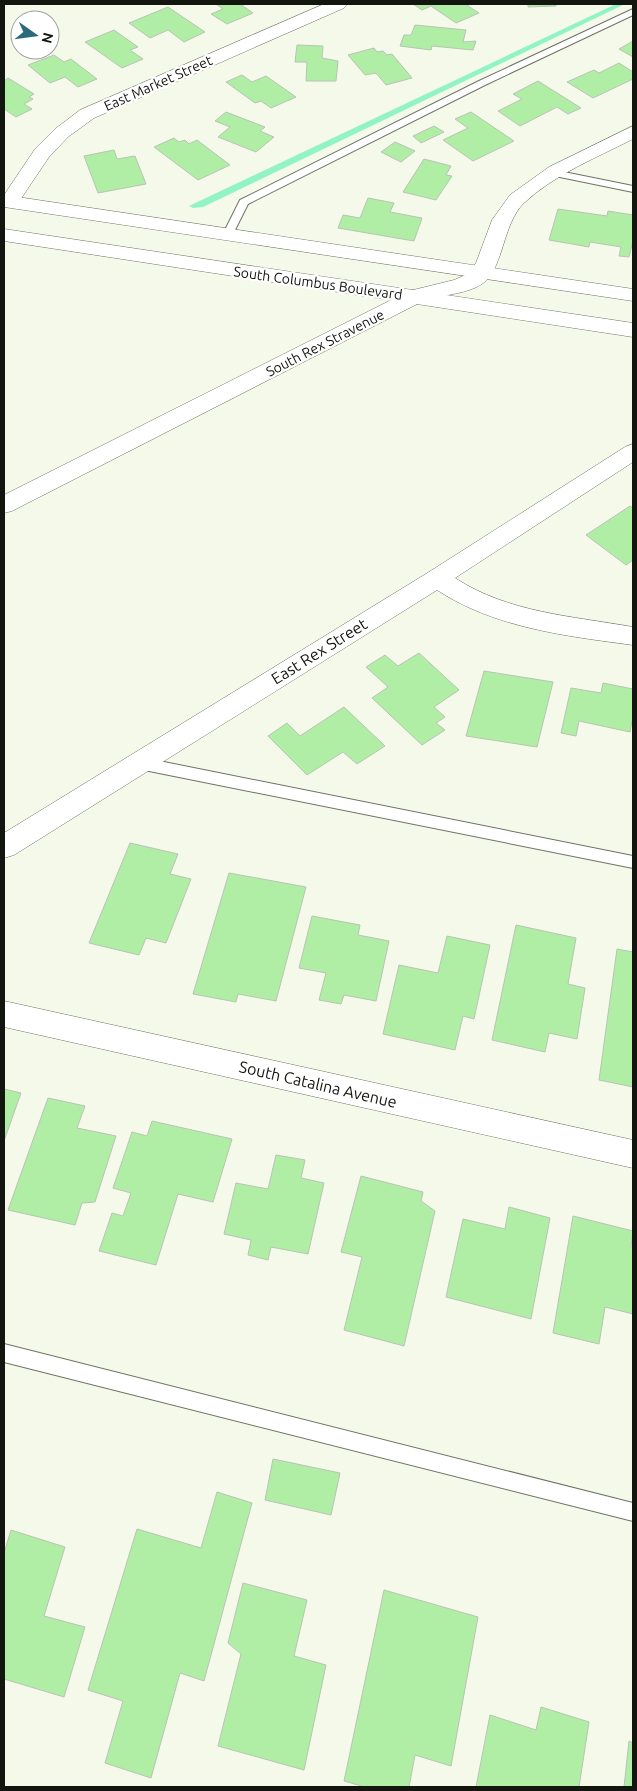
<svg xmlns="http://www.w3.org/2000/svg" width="637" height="1791" viewBox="0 0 637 1791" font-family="Ubuntu,sans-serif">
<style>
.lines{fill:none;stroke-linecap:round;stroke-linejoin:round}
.stream{fill:#92f4c4;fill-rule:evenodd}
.building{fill:#b0eea5;stroke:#b8c4b6}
.service-casing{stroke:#6f7364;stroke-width:2}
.minor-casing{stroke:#6f7364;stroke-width:1}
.tertiary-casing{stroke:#6f7364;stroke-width:1}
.service{fill:#fff;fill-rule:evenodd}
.minor{fill:#fff;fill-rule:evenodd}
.tertiary{fill:#fff;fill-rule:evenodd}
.labels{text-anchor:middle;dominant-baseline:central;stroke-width:4.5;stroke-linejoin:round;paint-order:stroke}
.far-street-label{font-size:14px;fill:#13150f;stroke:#fff}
.street-label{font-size:16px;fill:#13150f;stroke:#fff}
</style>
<rect width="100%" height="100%" fill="#f5f9e9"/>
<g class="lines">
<!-- stream -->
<path class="stream" d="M 616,4 L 625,4 L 203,207 L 193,208 L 189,206 Z"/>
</g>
<!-- building -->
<path class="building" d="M 216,4 L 240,4 L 253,13 L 227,24 L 211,14 L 223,9 Z
M 413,4 L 465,4 L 479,13 L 456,23 L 431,6 L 422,10 Z
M 528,4 L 556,4 L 556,6 L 528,7 Z
M 168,7 L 205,32 L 184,42 L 168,30 L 150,38 L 129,23 Z
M 415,25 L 466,30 L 463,42 L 476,41 L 473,50 L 432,46 L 431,50 L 400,46 L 404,35 L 411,35 Z
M 114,30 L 138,47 L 130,50 L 143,59 L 122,68 L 85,42 Z
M 633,41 L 633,57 L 619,49 Z
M 297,45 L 323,46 L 322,58 L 338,61 L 336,81 L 306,81 L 307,62 L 295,62 Z
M 374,48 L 377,52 L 383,51 L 387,55 L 392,54 L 412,78 L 386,85 L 376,73 L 365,75 L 348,55 Z
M 54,55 L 64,62 L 71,59 L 97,79 L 78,87 L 65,77 L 50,83 L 28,65 Z
M 619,63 L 633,72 L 633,79 L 593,98 L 567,82 L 594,70 L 599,73 Z
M 242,75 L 252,82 L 266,76 L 296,97 L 271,108 L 261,101 L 255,103 L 226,82 Z
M 8,78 L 34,94 L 29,97 L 33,99 L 24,104 L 32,109 L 16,117 L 4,109 L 4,81 Z
M 538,81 L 581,108 L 568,114 L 557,107 L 520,126 L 498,111 L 522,99 L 513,94 Z
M 226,112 L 265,127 L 260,131 L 274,137 L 256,152 L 218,137 L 230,127 L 215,121 Z
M 471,112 L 514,141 L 473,161 L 443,140 L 468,128 L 455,119 Z
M 434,126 L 444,132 L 421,143 L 413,136 Z
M 174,138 L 179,142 L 185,140 L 189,144 L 197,140 L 230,165 L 198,180 L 154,147 Z
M 395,142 L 415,151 L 401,162 L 381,152 Z
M 114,150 L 117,159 L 135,156 L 146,184 L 98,193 L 84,156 Z
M 424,159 L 451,166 L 446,175 L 452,176 L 436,200 L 403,192 Z
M 368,198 L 394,203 L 390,212 L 422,218 L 414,241 L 338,228 L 343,215 L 360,218 Z
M 558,209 L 607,216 L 608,211 L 633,215 L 633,241 L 629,257 L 619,256 L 621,247 L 590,242 L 589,247 L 549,240 Z
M 630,506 L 633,508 L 633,560 L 626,565 L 586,535 Z
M 419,653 L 459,690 L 434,707 L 445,717 L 436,723 L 445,730 L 422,745 L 372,698 L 388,687 L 366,667 L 385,655 L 398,666 Z
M 484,671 L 553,682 L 537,747 L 466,736 Z
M 603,683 L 633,689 L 633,716 L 630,732 L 579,721 L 576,736 L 561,733 L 571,688 L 601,693 Z
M 344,707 L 385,746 L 357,764 L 343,752 L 307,775 L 268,736 L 287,723 L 300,736 Z
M 130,843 L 178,854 L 170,874 L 191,879 L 166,943 L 146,938 L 139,955 L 89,943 Z
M 229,873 L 306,887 L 276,1001 L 238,994 L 236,1002 L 193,994 Z
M 312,916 L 360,925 L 358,935 L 389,941 L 376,1001 L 344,995 L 341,1004 L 319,1000 L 326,973 L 299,968 Z
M 516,925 L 576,938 L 568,984 L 585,988 L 577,1039 L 549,1033 L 545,1052 L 492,1040 Z
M 447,936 L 490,945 L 474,1019 L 463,1016 L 455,1050 L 383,1034 L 399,965 L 438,973 Z
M 617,949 L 633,952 L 633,1087 L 599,1080 Z
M 4,1089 L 21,1093 L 4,1141 Z
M 48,1098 L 85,1106 L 77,1128 L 116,1136 L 95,1202 L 82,1203 L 75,1225 L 8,1210 Z
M 152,1121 L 232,1139 L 213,1202 L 178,1194 L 156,1265 L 99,1251 L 112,1213 L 123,1216 L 131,1193 L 113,1188 L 132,1132 L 147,1136 Z
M 276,1155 L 305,1160 L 301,1178 L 324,1183 L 308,1254 L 271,1247 L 268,1260 L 248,1255 L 251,1240 L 224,1234 L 236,1183 L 268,1189 Z
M 361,1176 L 423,1192 L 421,1201 L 435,1211 L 404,1346 L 344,1330 L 362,1257 L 341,1252 Z
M 509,1207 L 550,1218 L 531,1319 L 446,1297 L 463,1219 L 505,1229 Z
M 573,1216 L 633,1231 L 631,1247 L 633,1248 L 633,1314 L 605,1307 L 599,1344 L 553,1333 Z
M 273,1459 L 340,1473 L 331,1515 L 265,1500 Z
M 217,1492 L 252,1503 L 204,1681 L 180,1673 L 151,1778 L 105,1763 L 123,1701 L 88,1690 L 137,1529 L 201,1548 Z
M 11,1530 L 65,1547 L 44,1616 L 85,1627 L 64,1697 L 4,1679 L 4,1553 Z
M 243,1583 L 307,1600 L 294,1656 L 326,1665 L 304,1770 L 218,1746 L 241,1654 L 228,1643 Z
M 384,1590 L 478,1617 L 451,1766 L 415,1755 L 409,1787 L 365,1787 L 344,1781 Z
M 541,1707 L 589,1722 L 579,1787 L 476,1787 L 490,1715 L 536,1730 Z
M 629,1741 L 633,1743 L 633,1787 L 624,1787 Z"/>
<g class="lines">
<defs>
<path id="service" d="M 633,9 L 633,15 L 485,85 L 248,204 L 232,236 L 228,237 L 223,234 L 240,200 L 479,81 Z
M 554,170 L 633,186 L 633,192 L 550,175 L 549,173 L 550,171 Z
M 139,757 L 633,856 L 633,868 L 139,769 L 134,767 L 132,763 L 134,759 Z
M 4,1344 L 633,1503 L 633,1521 L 4,1362 Z"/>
<path id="minor" d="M 324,4 L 347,4 L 344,8 L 94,118 L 68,137 L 49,157 L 16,206 L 4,207 L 4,195 L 35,149 L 55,129 L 80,110 Z
M 633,126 L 633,139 C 596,158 555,174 524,203 C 502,224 504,269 482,284 C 465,295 442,294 423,301 L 12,511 L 4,513 L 4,495 L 409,291 L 454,280 L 468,274 L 476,263 L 492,220 L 510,195 L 549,167 Z
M 633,444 L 633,462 L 455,578 C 509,613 572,616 633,627 L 633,645 C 566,636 495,628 437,590 L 14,855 L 4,858 L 4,833 L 429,572 L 625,447 Z
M 4,1001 L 633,1140 L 633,1168 L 4,1027 Z"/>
<path id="tertiary" d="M 4,195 L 633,289 L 633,301 L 4,207 Z
M 4,229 L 633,323 L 633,337 L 4,241 Z"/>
</defs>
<!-- service casing -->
<use href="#service" class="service-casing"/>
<!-- minor casing -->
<use href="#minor" class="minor-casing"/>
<!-- tertiary casing -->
<use href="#tertiary" class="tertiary-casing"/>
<!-- service -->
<use href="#service" class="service"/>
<!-- minor -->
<use href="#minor" class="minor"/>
<!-- tertiary -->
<use href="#tertiary" class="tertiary"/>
</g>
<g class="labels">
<!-- far-street labels -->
<g class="far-street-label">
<text transform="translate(158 83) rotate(-24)">East Market Street</text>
<text transform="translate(318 283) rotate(8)">South Columbus Boulevard</text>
<text transform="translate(325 343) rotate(-27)">South Rex Stravenue</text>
</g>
<!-- street labels -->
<g class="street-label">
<text transform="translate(319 651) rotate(-32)">East Rex Street</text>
<text transform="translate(318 1084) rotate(13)">South Catalina Avenue</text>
</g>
</g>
<!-- border -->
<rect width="637" height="1791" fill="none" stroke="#13150f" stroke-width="10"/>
<!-- north arrow -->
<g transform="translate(35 35) rotate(104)"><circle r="24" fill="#ffffff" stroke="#a1a19f"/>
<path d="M0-4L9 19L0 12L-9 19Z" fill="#2a697e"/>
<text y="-8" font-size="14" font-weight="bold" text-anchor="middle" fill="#13150f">N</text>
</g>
</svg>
